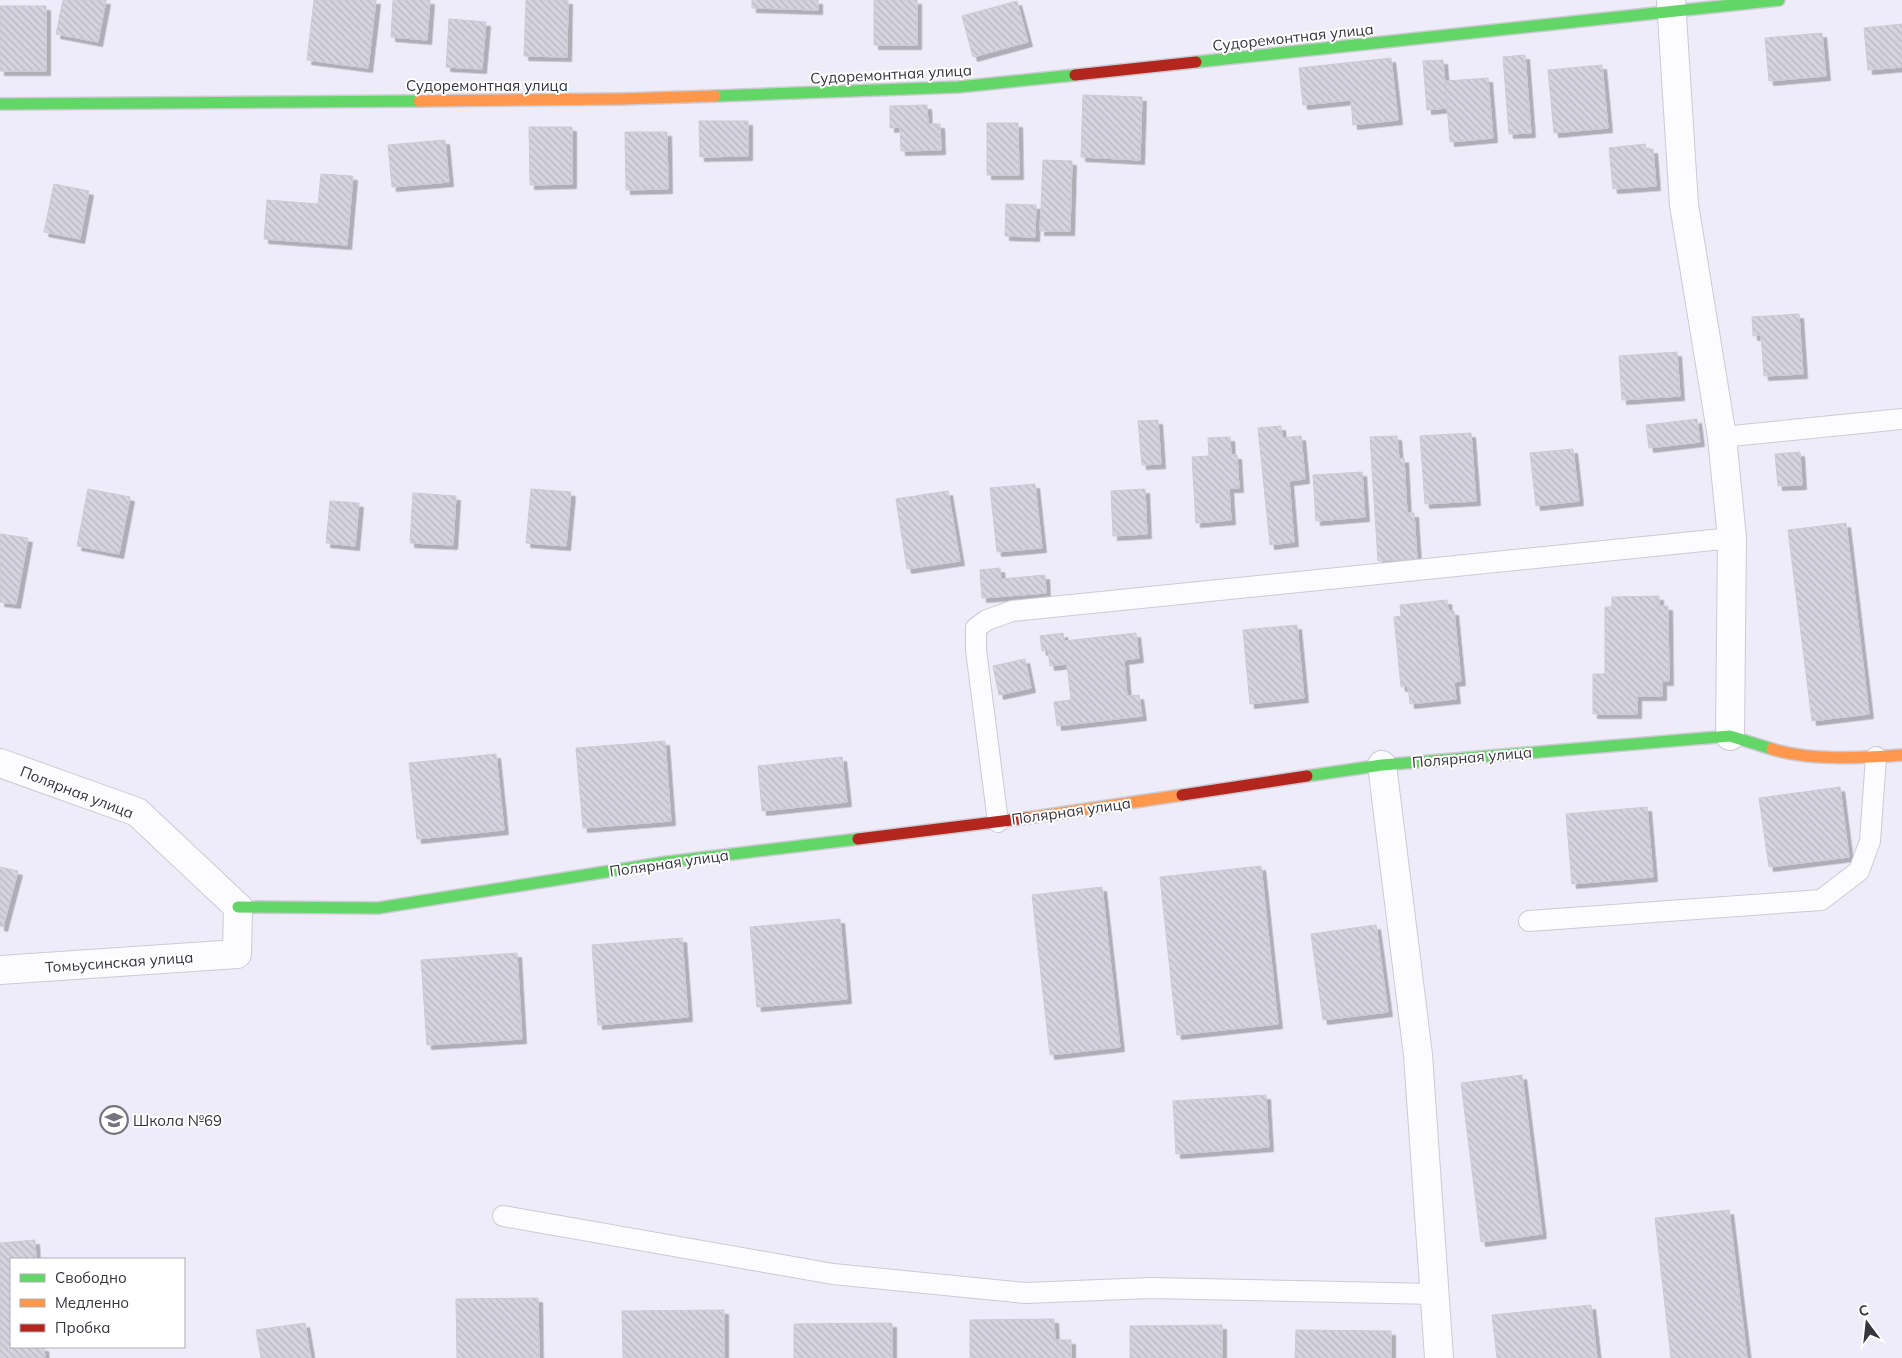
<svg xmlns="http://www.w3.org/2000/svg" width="1902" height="1358" viewBox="0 0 1902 1358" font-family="Mulish,sans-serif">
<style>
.building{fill:url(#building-back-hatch);stroke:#cccbd4;filter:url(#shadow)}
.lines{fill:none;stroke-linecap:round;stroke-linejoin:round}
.lane-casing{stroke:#cccad4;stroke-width:22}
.street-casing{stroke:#cccad4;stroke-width:30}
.fast-casing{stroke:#cccad4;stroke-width:14}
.slow-casing{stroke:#cccad4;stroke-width:14}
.jam-casing{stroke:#cccad4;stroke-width:14}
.lane{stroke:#fcfcfe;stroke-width:20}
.street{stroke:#fcfcfe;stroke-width:28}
.fast{stroke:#63d668;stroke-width:11}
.slow{stroke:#ff974d;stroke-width:11}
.jam{stroke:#b3261e;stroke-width:11}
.labels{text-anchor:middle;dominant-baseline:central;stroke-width:4;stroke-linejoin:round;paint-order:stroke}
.street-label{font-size:15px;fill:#36343d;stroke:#fff}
.poi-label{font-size:15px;fill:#36343d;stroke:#fff;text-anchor:start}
</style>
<defs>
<pattern id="building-back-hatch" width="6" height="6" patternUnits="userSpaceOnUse" patternTransform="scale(1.25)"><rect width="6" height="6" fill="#d5d4e0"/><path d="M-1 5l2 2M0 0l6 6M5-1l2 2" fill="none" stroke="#b7b7c1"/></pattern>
<filter id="shadow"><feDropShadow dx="4.5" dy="4.5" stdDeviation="0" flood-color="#0004"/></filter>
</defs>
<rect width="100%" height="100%" fill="#eeecf8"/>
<!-- building -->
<path class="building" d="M 63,0 L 106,0 L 98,42 L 56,34 Z
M 314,0 L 376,0 L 368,68 L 307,60 Z
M 393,0 L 430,0 L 427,40 L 391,37 Z
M 526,0 L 568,0 L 567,57 L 524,56 Z
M 752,0 L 818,0 L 818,10 L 752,8 Z
M 874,0 L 917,0 L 917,45 L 874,45 Z
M 1017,1 L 1028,42 L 973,57 L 962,16 Z
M 0,6 L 46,6 L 46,71 L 0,71 Z
M 449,19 L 486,22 L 482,69 L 446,67 Z
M 1902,24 L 1902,67 L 1868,70 L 1864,28 Z
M 1822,33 L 1826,76 L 1769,81 L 1765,38 Z
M 1525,55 L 1531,133 L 1509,134 L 1503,57 Z
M 1391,58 L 1398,120 L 1353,125 L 1351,100 L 1303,105 L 1299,68 Z
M 1443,60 L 1447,108 L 1427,110 L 1423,61 Z
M 1602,65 L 1608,128 L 1554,133 L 1548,70 Z
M 1488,78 L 1493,138 L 1450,142 L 1445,81 Z
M 1083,95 L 1142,97 L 1140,160 L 1081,157 Z
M 927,105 L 928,124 L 940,124 L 941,150 L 901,151 L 900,127 L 890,128 L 890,106 Z
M 699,121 L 748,121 L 748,156 L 700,157 Z
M 987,123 L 1018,123 L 1019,175 L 987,175 Z
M 529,127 L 572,127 L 572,184 L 530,185 Z
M 625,132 L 667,132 L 668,189 L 626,190 Z
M 445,140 L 449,182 L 392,187 L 388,145 Z
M 1645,144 L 1646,150 L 1653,149 L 1656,186 L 1613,189 L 1609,148 Z
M 1043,160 L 1072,161 L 1070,231 L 1040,231 Z
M 321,174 L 353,176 L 347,245 L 264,239 L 267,200 L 318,204 Z
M 54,184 L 89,191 L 80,239 L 44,232 Z
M 1006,204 L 1036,205 L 1035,237 L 1005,236 Z
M 1799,314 L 1803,374 L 1764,376 L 1761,335 L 1753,336 L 1752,317 Z
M 1677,352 L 1680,396 L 1622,400 L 1619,356 Z
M 1697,419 L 1700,442 L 1649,448 L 1646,425 Z
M 1158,420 L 1161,464 L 1142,465 L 1138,421 Z
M 1281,426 L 1282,438 L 1301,436 L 1305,479 L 1289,481 L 1294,542 L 1270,545 L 1258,428 Z
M 1471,433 L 1476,501 L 1425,504 L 1420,436 Z
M 1397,436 L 1399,459 L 1404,458 L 1407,513 L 1414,513 L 1417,559 L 1378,561 L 1370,437 Z
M 1230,437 L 1231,455 L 1237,455 L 1239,488 L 1229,488 L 1231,520 L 1196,523 L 1192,457 L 1209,456 L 1208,438 Z
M 1573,449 L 1579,501 L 1536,506 L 1530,453 Z
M 1800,452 L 1802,485 L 1778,486 L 1775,454 Z
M 1362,472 L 1365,517 L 1316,521 L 1313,475 Z
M 1035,484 L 1042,548 L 997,552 L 990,488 Z
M 88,489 L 130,497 L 119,554 L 77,546 Z
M 531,489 L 571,492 L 566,546 L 526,543 Z
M 1145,489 L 1147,534 L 1113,536 L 1111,491 Z
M 948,491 L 960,561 L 907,569 L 896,499 Z
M 413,493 L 456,496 L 453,545 L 410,543 Z
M 330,501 L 359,503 L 355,546 L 326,543 Z
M 1846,523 L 1869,714 L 1812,721 L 1788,530 Z
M 0,534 L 28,538 L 16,604 L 0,602 Z
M 1000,568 L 1001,579 L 1045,575 L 1046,593 L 982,598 L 980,570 Z
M 1659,596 L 1659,606 L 1668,606 L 1669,681 L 1662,681 L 1662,696 L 1637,696 L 1637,714 L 1593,714 L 1593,674 L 1605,674 L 1605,607 L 1612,607 L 1612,597 Z
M 1447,600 L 1448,611 L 1454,611 L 1461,681 L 1454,682 L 1456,699 L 1410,704 L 1408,686 L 1401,687 L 1394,617 L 1401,616 L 1400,605 Z
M 1297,625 L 1304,698 L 1250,704 L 1243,630 Z
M 1063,633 L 1064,641 L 1136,633 L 1139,658 L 1124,660 L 1127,696 L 1139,695 L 1142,716 L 1057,726 L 1054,702 L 1071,700 L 1067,664 L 1050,666 L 1048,650 L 1042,651 L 1040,636 Z
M 1025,659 L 1031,688 L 999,695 L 993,666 Z
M 665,741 L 671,821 L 583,828 L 576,748 Z
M 496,754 L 504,830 L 417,839 L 409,763 Z
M 842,757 L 847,802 L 762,811 L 758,766 Z
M 1840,787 L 1849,857 L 1769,867 L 1759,798 Z
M 1647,807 L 1653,877 L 1572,884 L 1566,814 Z
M 1261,866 L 1278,1024 L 1177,1035 L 1160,877 Z
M 0,867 L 18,871 L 3,927 L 0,926 Z
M 1102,887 L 1120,1047 L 1050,1055 L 1032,895 Z
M 840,919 L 847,999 L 757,1007 L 750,927 Z
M 1376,925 L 1388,1012 L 1323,1020 L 1311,934 Z
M 682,938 L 688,1017 L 598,1025 L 592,945 Z
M 517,953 L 522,1039 L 427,1045 L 421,960 Z
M 1522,1075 L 1542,1234 L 1481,1242 L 1461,1083 Z
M 1266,1095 L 1269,1147 L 1176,1154 L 1173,1101 Z
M 1729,1210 L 1747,1358 L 1671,1358 L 1655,1218 Z
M 35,1240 L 36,1259 L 11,1259 L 11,1347 L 44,1347 L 45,1358 L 0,1358 L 0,1243 Z
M 538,1298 L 539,1358 L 457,1358 L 456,1299 Z
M 1591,1305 L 1597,1358 L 1497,1358 L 1492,1315 Z
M 724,1310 L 724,1358 L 623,1358 L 622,1311 Z
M 1054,1319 L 1055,1340 L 1071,1340 L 1071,1358 L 970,1358 L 970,1320 Z
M 305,1323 L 311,1358 L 261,1358 L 256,1330 Z
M 892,1323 L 892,1358 L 794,1358 L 794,1324 Z
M 1222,1325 L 1222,1358 L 1130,1358 L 1130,1326 Z
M 1296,1330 L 1391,1331 L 1391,1358 L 1295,1358 Z"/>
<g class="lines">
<defs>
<path id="lane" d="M 1722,437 L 1902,419
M 998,822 L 976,650 L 976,628 L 987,620 L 1012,611 L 1732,538
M 1529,921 L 1821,900 L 1859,871 L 1870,841 L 1876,757
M 503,1216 L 833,1274 L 1025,1293 L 1150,1288 L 1435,1294"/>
<path id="street" d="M 1671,0 L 1684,205 L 1722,437 L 1732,538 L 1730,736
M 0,763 L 137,812 L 238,907 L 237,954 L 0,970
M 1382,765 L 1418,1055 L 1439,1358"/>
<path id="fast" d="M 1196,62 L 1779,0
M 715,96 L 958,87 L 1075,75
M 0,104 L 419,101
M 1307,776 L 1382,765 L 1730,736 L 1772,749
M 238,907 L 378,908 L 667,862 L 858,839"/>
<path id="slow" d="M 419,101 L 621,99 L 715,96
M 1772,749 C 1810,761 1862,758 1902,755
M 1027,818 L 1182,795"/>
<path id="jam" d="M 1075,75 L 1196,62
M 1182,795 L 1307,776
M 858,839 L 1027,818"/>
</defs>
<!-- lane casing -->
<use href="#lane" class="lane-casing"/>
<!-- street casing -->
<use href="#street" class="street-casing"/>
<!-- fast casing -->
<use href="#fast" class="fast-casing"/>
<!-- slow casing -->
<use href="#slow" class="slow-casing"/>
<!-- jam casing -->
<use href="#jam" class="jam-casing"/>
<!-- lane -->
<use href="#lane" class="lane"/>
<!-- street -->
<use href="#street" class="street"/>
<!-- fast -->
<use href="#fast" class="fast"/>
<!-- slow -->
<use href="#slow" class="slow"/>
<!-- jam -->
<use href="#jam" class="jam"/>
</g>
<!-- icons -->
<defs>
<symbol id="school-ring" viewBox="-11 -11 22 22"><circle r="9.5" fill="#fff" stroke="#76747e" stroke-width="1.5"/><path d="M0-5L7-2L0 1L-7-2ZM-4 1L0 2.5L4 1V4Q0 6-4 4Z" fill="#76747e"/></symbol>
</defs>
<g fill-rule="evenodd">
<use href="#school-ring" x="98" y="1104" width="32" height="32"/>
</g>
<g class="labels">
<!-- street labels -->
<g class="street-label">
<text transform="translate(1293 37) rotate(-6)">Судоремонтная улица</text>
<text transform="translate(891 74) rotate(-3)">Судоремонтная улица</text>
<text x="487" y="85">Судоремонтная улица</text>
<text transform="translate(1472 757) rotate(-5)">Полярная улица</text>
<text transform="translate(77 792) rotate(21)">Полярная улица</text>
<text transform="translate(1071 811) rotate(-8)">Полярная улица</text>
<text transform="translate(669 863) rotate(-8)">Полярная улица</text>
<text transform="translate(119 962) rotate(-4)">Томьусинская улица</text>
</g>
<!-- poi labels -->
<g class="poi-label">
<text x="133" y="1120">Школа №69</text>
</g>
</g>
<!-- legend -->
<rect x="10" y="1258" width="175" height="90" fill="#ffffff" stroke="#afaeb1"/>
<rect x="20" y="1274" width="25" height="8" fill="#63d668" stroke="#afaeb1"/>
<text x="55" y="1283" font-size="15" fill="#36343d">Свободно</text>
<rect x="20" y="1299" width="25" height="8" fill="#ff974d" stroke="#afaeb1"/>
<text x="55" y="1308" font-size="15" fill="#36343d">Медленно</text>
<rect x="20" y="1324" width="25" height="8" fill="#b3261e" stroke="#afaeb1"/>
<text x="55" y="1333" font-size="15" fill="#36343d">Пробка</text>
<!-- north arrow -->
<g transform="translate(1867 1323) rotate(345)" stroke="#ffffff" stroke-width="4" paint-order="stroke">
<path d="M0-4L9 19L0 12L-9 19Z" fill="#36343d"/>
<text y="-8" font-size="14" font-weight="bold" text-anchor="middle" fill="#36343d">С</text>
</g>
</svg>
